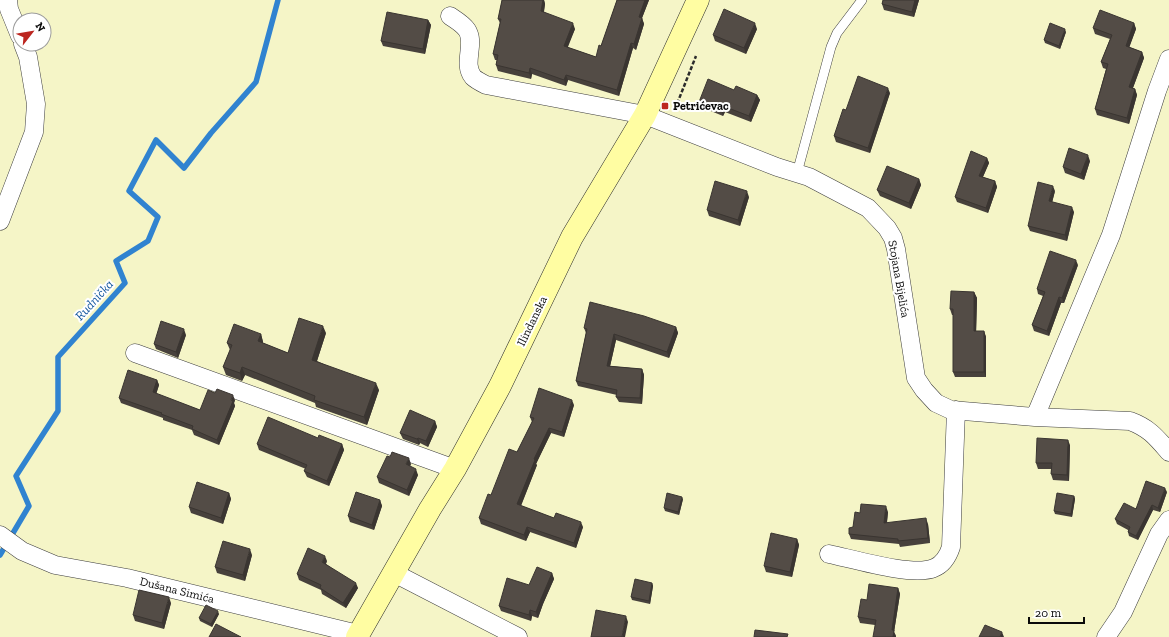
<svg xmlns="http://www.w3.org/2000/svg" width="1169" height="637" viewBox="0 0 1169 637" font-family="'Zilla Slab',serif">
<style>
.farmland{fill:#f5f5c7;fill-rule:evenodd}
.lines{fill:none;stroke-linecap:round;stroke-linejoin:round}
.stream{stroke:#3083d0;stroke-width:5.5}
.lane-casing{stroke:#3d3d3d;stroke-width:10}
.street-casing{stroke:#3d3d3d;stroke-width:19}
.secondary-casing{stroke:#2c2c2c;stroke-width:23}
.path{stroke:#2c2c2c;stroke-width:2.5;stroke-dasharray:4 2;stroke-linecap:butt}
.lane{stroke:#fff;stroke-width:9}
.street{stroke:#fff;stroke-width:18}
.secondary{stroke:#fffda2;stroke-width:22}
.wall{fill:#47413c}
.shaded-wall{fill:#3a3531}
.building{fill:#534c46;stroke:#3a3531}
.poi-dot{fill:#bc2620;stroke:#fff;stroke-width:1.5}
.labels{text-anchor:middle;dominant-baseline:central;stroke-width:4;stroke-linejoin:round;paint-order:stroke}
.poi-label{font-size:12px;font-weight:bold;fill:#0a0a0a;stroke:#fff;text-anchor:start}
.street-label{font-size:12px;fill:#0a0a0a;stroke:#fff}
.water-label{font-size:13px;font-style:italic;fill:#12559d;stroke:#fff}
</style>
<rect width="100%" height="100%" fill="#fffce7"/>
<!-- farmland -->
<path class="farmland" d="M 0,0 L 1169,0 L 1169,637 L 0,637 ZM 20,20 L 44,20 L 44,44 L 20,44 Z"/>
<g class="lines">
<!-- stream -->
<path class="stream" d="M 0,555 L 29,506 L 16,476 L 58,411 L 58,357 L 125,283 L 116,261 L 148,241 L 158,217 L 129,191 L 156,140 L 184,168 L 211,133 L 256,82 L 278,0"/>
<defs>
<path id="lane" d="M 797,173 L 831,47 L 837,33 L 862,0"/>
<path id="street" d="M 8,0 L 9,9 L 20,36
M 450,16 C 456,20 463,24 467,30 C 476,44 462,63 473,77 C 476,80 482,83 486,85 L 645,115 L 777,167 L 809,177 L 868,208 L 887,228 L 893,238 L 896,249 L 916,378 L 924,390 L 936,403 L 951,410 L 1035,417 L 1130,421 C 1149,428 1156,437 1169,452
M 0,221 L 34,132 L 36,104 L 28,57 L 23,44
M 135,353 L 455,469
M 1035,417 L 1111,235 L 1157,91 L 1169,59
M 0,535 L 22,551 L 55,565 L 127,578 L 358,634
M 829,554 C 853,559 913,577 934,568 C 944,564 948,556 951,547 L 956,410
M 394,573 L 518,637
M 1106,637 L 1123,612 L 1159,534 L 1169,520"/>
<path id="secondary" d="M 357,637 L 430,509 L 455,469 L 500,386 L 572,237 L 645,115 L 698,0"/>
</defs>
<!-- lane casing -->
<use href="#lane" class="lane-casing"/>
<!-- street casing -->
<use href="#street" class="street-casing"/>
<!-- secondary casing -->
<use href="#secondary" class="secondary-casing"/>
<!-- path -->
<path class="path" d="M 675,109 L 696,56"/>
<!-- lane -->
<use href="#lane" class="lane"/>
<!-- street -->
<use href="#street" class="street"/>
<!-- secondary -->
<use href="#secondary" class="secondary"/>
</g>
<!-- wall -->
<path class="wall" d="M 502,0 L 544,0 L 545,4 L 544,12 L 575,29 L 567,47 L 596,57 L 601,46 L 617,0 L 649,0 L 642,18 L 644,24 L 636,50 L 633,48 L 619,96 L 568,80 L 566,86 L 532,74 L 531,79 L 498,71 L 496,65 L 497,60 L 495,60 L 493,54 L 500,23 L 498,19 Z
M 883,0 L 919,0 L 914,17 L 884,10 L 882,4 Z
M 428,20 L 431,25 L 425,54 L 383,46 L 381,41 Z
M 1134,23 L 1136,29 L 1129,47 L 1142,52 L 1144,58 L 1133,88 L 1135,89 L 1137,95 L 1129,124 L 1097,115 L 1095,109 L 1106,69 L 1103,68 L 1101,62 L 1110,39 L 1095,34 L 1093,28 Z
M 757,29 L 746,54 L 715,41 L 713,35 Z
M 1066,32 L 1060,49 L 1045,43 L 1044,40 Z
M 890,93 L 870,153 L 836,142 L 834,136 L 846,110 Z
M 757,95 L 760,100 L 751,122 L 725,112 L 723,116 L 701,107 L 699,102 Z
M 987,158 L 989,163 L 983,177 L 995,181 L 997,187 L 988,213 L 957,202 L 955,197 Z
M 1090,161 L 1084,180 L 1065,173 L 1063,167 Z
M 919,179 L 921,185 L 911,209 L 880,196 L 877,190 Z
M 1055,191 L 1052,202 L 1074,212 L 1067,241 L 1030,231 L 1028,226 Z
M 749,197 L 740,226 L 709,216 L 707,210 Z
M 1078,265 L 1064,303 L 1061,303 L 1049,336 L 1034,331 L 1032,325 L 1043,296 L 1038,294 L 1037,289 Z
M 974,292 L 977,298 L 976,331 L 984,331 L 986,337 L 986,377 L 955,377 L 953,372 L 953,315 L 952,315 L 950,309 Z
M 676,327 L 678,333 L 669,358 L 616,340 L 610,366 L 642,369 L 644,375 L 642,404 L 619,402 L 616,397 L 617,395 L 578,386 L 576,381 L 586,333 L 584,328 Z
M 326,333 L 317,361 L 379,390 L 367,425 L 316,407 L 315,403 L 245,375 L 242,381 L 226,375 L 223,367 L 230,350 L 227,343 L 261,334 L 263,342 L 263,343 L 288,353 Z
M 186,335 L 178,358 L 156,349 L 154,344 Z
M 157,380 L 159,385 L 156,394 L 200,410 L 235,400 L 234,403 L 235,406 L 219,445 L 194,435 L 192,430 L 163,420 L 163,418 L 121,403 L 119,398 Z
M 574,405 L 564,437 L 551,433 L 536,464 L 537,465 L 521,506 L 554,518 L 583,527 L 576,548 L 530,532 L 526,541 L 481,524 L 479,518 L 491,495 L 517,452 L 532,422 L 530,417 Z
M 435,421 L 437,427 L 428,447 L 420,443 L 419,445 L 403,439 L 400,433 Z
M 318,438 L 342,444 L 344,450 L 329,486 L 307,477 L 304,471 L 306,469 L 259,450 L 257,444 Z
M 1070,445 L 1069,481 L 1053,480 L 1051,474 L 1051,469 L 1038,469 L 1036,463 Z
M 411,464 L 410,466 L 418,475 L 409,496 L 379,483 L 377,477 Z
M 1167,492 L 1160,512 L 1153,510 L 1138,540 L 1129,536 L 1128,532 L 1128,530 L 1117,524 L 1115,519 Z
M 229,493 L 231,499 L 223,524 L 191,513 L 189,507 Z
M 1074,496 L 1075,499 L 1072,517 L 1055,514 L 1054,511 Z
M 683,499 L 679,515 L 665,511 L 664,508 Z
M 380,500 L 382,506 L 374,530 L 350,522 L 348,516 Z
M 888,512 L 887,523 L 928,524 L 930,543 L 900,547 L 899,544 L 851,539 L 849,534 L 853,527 L 860,513 Z
M 797,539 L 799,545 L 792,577 L 766,572 L 764,566 Z
M 252,555 L 245,581 L 217,573 L 215,567 Z
M 327,561 L 326,564 L 358,588 L 346,608 L 322,594 L 321,590 L 299,580 L 297,574 Z
M 552,573 L 554,579 L 543,604 L 538,618 L 532,616 L 531,621 L 501,611 L 499,606 L 529,585 Z
M 652,583 L 653,586 L 650,604 L 632,600 L 631,597 Z
M 898,588 L 900,594 L 894,632 L 896,636 L 875,625 L 860,623 L 858,617 L 867,600 Z
M 171,603 L 164,629 L 135,621 L 133,615 Z
M 219,614 L 212,627 L 200,621 L 199,618 Z"/>
<!-- shaded-wall -->
<path class="shaded-wall" d="M 543,0 L 544,0 L 545,4 L 543,16 L 541,11 Z
M 645,0 L 649,0 L 642,18 L 644,24 L 636,50 L 634,44 L 639,17 Z
M 915,0 L 919,0 L 914,17 L 912,12 Z
M 428,20 L 431,25 L 425,54 L 423,49 Z
M 573,23 L 575,29 L 566,52 L 564,46 Z
M 755,23 L 757,29 L 746,54 L 744,48 Z
M 1134,23 L 1136,29 L 1128,51 L 1126,46 Z
M 1065,29 L 1066,32 L 1060,49 L 1059,46 Z
M 631,43 L 633,48 L 619,96 L 617,90 Z
M 1142,52 L 1144,58 L 1131,93 L 1129,87 Z
M 530,68 L 532,74 L 531,79 L 529,73 Z
M 566,75 L 568,80 L 566,86 L 564,80 Z
M 888,88 L 890,93 L 870,153 L 868,148 Z
M 1135,89 L 1137,95 L 1129,124 L 1127,118 Z
M 757,95 L 760,100 L 751,122 L 749,116 Z
M 723,106 L 725,112 L 723,116 L 721,110 Z
M 1088,155 L 1090,161 L 1084,180 L 1081,174 Z
M 987,158 L 989,163 L 981,181 L 979,176 Z
M 919,179 L 921,185 L 911,209 L 909,203 Z
M 995,181 L 997,187 L 988,213 L 986,208 Z
M 1053,186 L 1055,191 L 1051,207 L 1049,201 Z
M 747,191 L 749,197 L 740,226 L 738,220 Z
M 1072,207 L 1074,212 L 1067,241 L 1065,235 Z
M 1076,260 L 1078,265 L 1064,303 L 1062,298 Z
M 974,292 L 977,298 L 976,337 L 974,331 Z
M 1059,297 L 1061,303 L 1049,336 L 1047,331 Z
M 323,326 L 326,333 L 315,367 L 312,360 Z
M 676,327 L 678,333 L 669,358 L 667,352 Z
M 184,329 L 186,335 L 178,358 L 176,352 Z
M 984,331 L 986,337 L 986,377 L 984,372 Z
M 261,334 L 263,342 L 261,348 L 258,341 Z
M 614,334 L 616,340 L 609,371 L 607,366 Z
M 242,367 L 245,375 L 242,381 L 240,373 Z
M 642,369 L 644,375 L 642,404 L 640,398 Z
M 157,380 L 159,385 L 155,398 L 153,392 Z
M 376,383 L 379,390 L 367,425 L 364,417 Z
M 233,395 L 235,400 L 234,403 L 235,406 L 219,445 L 217,440 Z
M 572,400 L 574,405 L 564,437 L 562,432 Z
M 435,421 L 437,427 L 428,447 L 426,441 Z
M 549,428 L 551,433 L 536,464 L 537,465 L 519,510 L 517,504 L 534,459 Z
M 418,438 L 420,443 L 419,445 L 417,439 Z
M 1068,440 L 1070,445 L 1069,481 L 1067,475 Z
M 342,444 L 344,450 L 329,486 L 327,481 Z
M 409,458 L 411,464 L 408,470 L 406,464 Z
M 416,469 L 418,475 L 409,496 L 407,490 Z
M 1165,488 L 1167,492 L 1160,512 L 1158,508 Z
M 229,493 L 231,499 L 223,524 L 221,518 Z
M 1074,496 L 1075,499 L 1072,517 L 1071,514 Z
M 682,497 L 683,499 L 679,515 L 678,512 Z
M 380,500 L 382,506 L 374,530 L 372,525 Z
M 1152,505 L 1153,510 L 1138,540 L 1136,536 Z
M 886,506 L 888,512 L 886,529 L 884,523 Z
M 926,518 L 928,524 L 930,543 L 928,538 Z
M 581,522 L 583,527 L 576,548 L 574,543 Z
M 527,527 L 530,532 L 526,541 L 524,535 Z
M 797,539 L 799,545 L 792,577 L 790,572 Z
M 250,549 L 252,555 L 245,581 L 243,575 Z
M 325,556 L 327,561 L 324,567 L 322,562 Z
M 552,573 L 554,579 L 543,604 L 538,618 L 536,612 L 541,599 Z
M 356,583 L 358,588 L 346,608 L 343,603 Z
M 652,583 L 653,586 L 650,604 L 649,601 Z
M 898,588 L 900,594 L 894,632 L 896,636 L 896,637 L 893,637 L 892,630 Z
M 169,597 L 171,603 L 164,629 L 162,623 Z
M 530,610 L 532,616 L 531,621 L 529,615 Z
M 218,611 L 219,614 L 212,627 L 211,624 Z
M 626,616 L 628,622 L 625,637 L 622,637 Z
M 1002,632 L 1004,637 L 1000,637 Z"/>
<!-- building -->
<path class="building" d="M 502,0 L 543,0 L 541,11 L 573,23 L 564,46 L 596,57 L 599,45 L 601,46 L 617,0 L 645,0 L 639,17 L 642,18 L 634,44 L 631,43 L 617,90 L 566,75 L 564,80 L 530,68 L 529,73 L 496,65 L 498,55 L 493,54 L 501,19 L 498,19 Z
M 883,0 L 915,0 L 912,12 L 882,4 Z
M 724,9 L 755,23 L 744,48 L 713,35 Z
M 1100,10 L 1134,23 L 1126,46 L 1142,52 L 1129,87 L 1135,89 L 1127,118 L 1095,109 L 1108,64 L 1101,62 L 1112,35 L 1093,28 Z
M 387,12 L 428,20 L 423,49 L 381,41 Z
M 1050,23 L 1065,29 L 1059,46 L 1044,40 Z
M 858,76 L 888,88 L 868,148 L 834,136 L 843,109 L 846,110 Z
M 708,79 L 734,90 L 736,86 L 757,95 L 749,116 L 723,106 L 721,110 L 699,102 Z
M 1069,148 L 1088,155 L 1081,174 L 1063,167 Z
M 971,151 L 987,158 L 979,176 L 995,181 L 986,208 L 955,197 Z
M 887,166 L 919,179 L 909,203 L 877,190 Z
M 715,181 L 747,191 L 738,220 L 707,210 Z
M 1038,182 L 1053,186 L 1049,201 L 1072,207 L 1065,235 L 1028,226 Z
M 1050,251 L 1076,260 L 1062,298 L 1059,297 L 1047,331 L 1032,325 L 1045,292 L 1037,289 Z
M 951,291 L 974,292 L 974,331 L 984,331 L 984,372 L 953,372 L 953,309 L 950,309 Z
M 590,302 L 644,316 L 676,327 L 667,352 L 614,334 L 607,366 L 642,369 L 640,398 L 616,397 L 617,390 L 576,381 L 587,329 L 584,328 Z
M 299,318 L 323,326 L 312,360 L 376,383 L 364,417 L 314,400 L 315,396 L 242,367 L 240,373 L 223,367 L 232,345 L 227,343 L 234,324 L 261,334 L 258,341 L 288,353 Z
M 161,321 L 184,329 L 176,352 L 154,344 Z
M 128,370 L 157,380 L 153,392 L 200,410 L 208,390 L 215,393 L 217,389 L 233,395 L 231,400 L 233,401 L 217,440 L 192,429 L 193,426 L 161,414 L 162,413 L 119,398 Z
M 539,388 L 572,400 L 562,432 L 549,428 L 534,459 L 535,460 L 517,504 L 554,518 L 556,513 L 581,522 L 574,543 L 527,527 L 524,535 L 479,518 L 488,494 L 491,495 L 509,449 L 517,452 L 534,418 L 530,417 Z
M 410,410 L 435,421 L 426,441 L 418,438 L 417,439 L 400,433 Z
M 268,417 L 318,438 L 319,435 L 342,444 L 327,481 L 304,471 L 307,465 L 257,444 Z
M 1037,438 L 1068,440 L 1067,475 L 1051,474 L 1052,463 L 1036,463 Z
M 392,452 L 409,458 L 406,464 L 416,469 L 407,490 L 377,477 L 387,456 L 390,457 Z
M 1146,481 L 1165,488 L 1158,508 L 1152,505 L 1136,536 L 1128,532 L 1130,527 L 1115,519 L 1124,503 L 1136,509 Z
M 197,482 L 229,493 L 221,518 L 189,507 Z
M 356,492 L 380,500 L 372,525 L 348,516 Z
M 667,493 L 682,497 L 678,512 L 664,508 Z
M 1057,493 L 1074,496 L 1071,514 L 1054,511 Z
M 861,504 L 886,506 L 884,523 L 926,518 L 928,538 L 898,541 L 898,539 L 849,534 L 849,528 L 853,527 L 855,512 L 860,513 Z
M 771,533 L 797,539 L 790,572 L 764,566 Z
M 223,541 L 250,549 L 243,575 L 215,567 Z
M 308,548 L 325,556 L 322,562 L 356,583 L 343,603 L 320,588 L 321,585 L 297,574 Z
M 537,567 L 552,573 L 541,599 L 536,612 L 530,610 L 529,615 L 499,606 L 507,578 L 529,585 Z
M 635,579 L 652,583 L 649,601 L 631,597 Z
M 869,584 L 898,588 L 892,630 L 894,630 L 893,637 L 873,637 L 876,620 L 858,617 L 861,599 L 867,600 Z
M 139,590 L 169,597 L 162,623 L 133,615 Z
M 206,605 L 218,611 L 211,624 L 199,618 Z
M 596,610 L 626,616 L 622,637 L 591,637 Z
M 216,624 L 241,637 L 209,637 Z
M 985,625 L 1002,632 L 1000,637 L 979,637 Z
M 755,630 L 788,634 L 787,637 L 754,637 Z"/>
<!-- markers -->
<rect class="poi-dot" x="661" y="102" width="8" height="8" rx="2"/>
<g class="labels">
<!-- poi labels -->
<g class="poi-label">
<text x="673" y="106">Petrićevac</text>
</g>
<!-- street labels -->
<g class="street-label">
<text transform="translate(899 279) rotate(80)">Stojana Bijelića</text>
<text transform="translate(532 321) rotate(-64)">Ilindanska</text>
<text transform="translate(177 590) rotate(14)">Dušana Simića</text>
</g>
<!-- water labels -->
<g class="water-label">
<text transform="translate(94 300) rotate(-48)">Rudnička</text>
</g>
</g>
<!-- north arrow -->
<g transform="translate(32 32) rotate(59)"><circle r="19" fill="#ffffff" stroke="#9d9d9d"/>
<path d="M0-3L7 15L0 10L-7 15Z" fill="#bc2620"/>
<text y="-6" font-size="11" font-weight="bold" text-anchor="middle" fill="#0a0a0a">N</text>
</g>
<!-- scale -->
<path d="M1029 617v6h55v-6" fill="none" stroke="#0a0a0a" stroke-width="2"/>
<text x="1035" y="617" font-size="12" fill="#0a0a0a" stroke="#ffffff" stroke-width="3" paint-order="stroke">20 m</text>
</svg>
